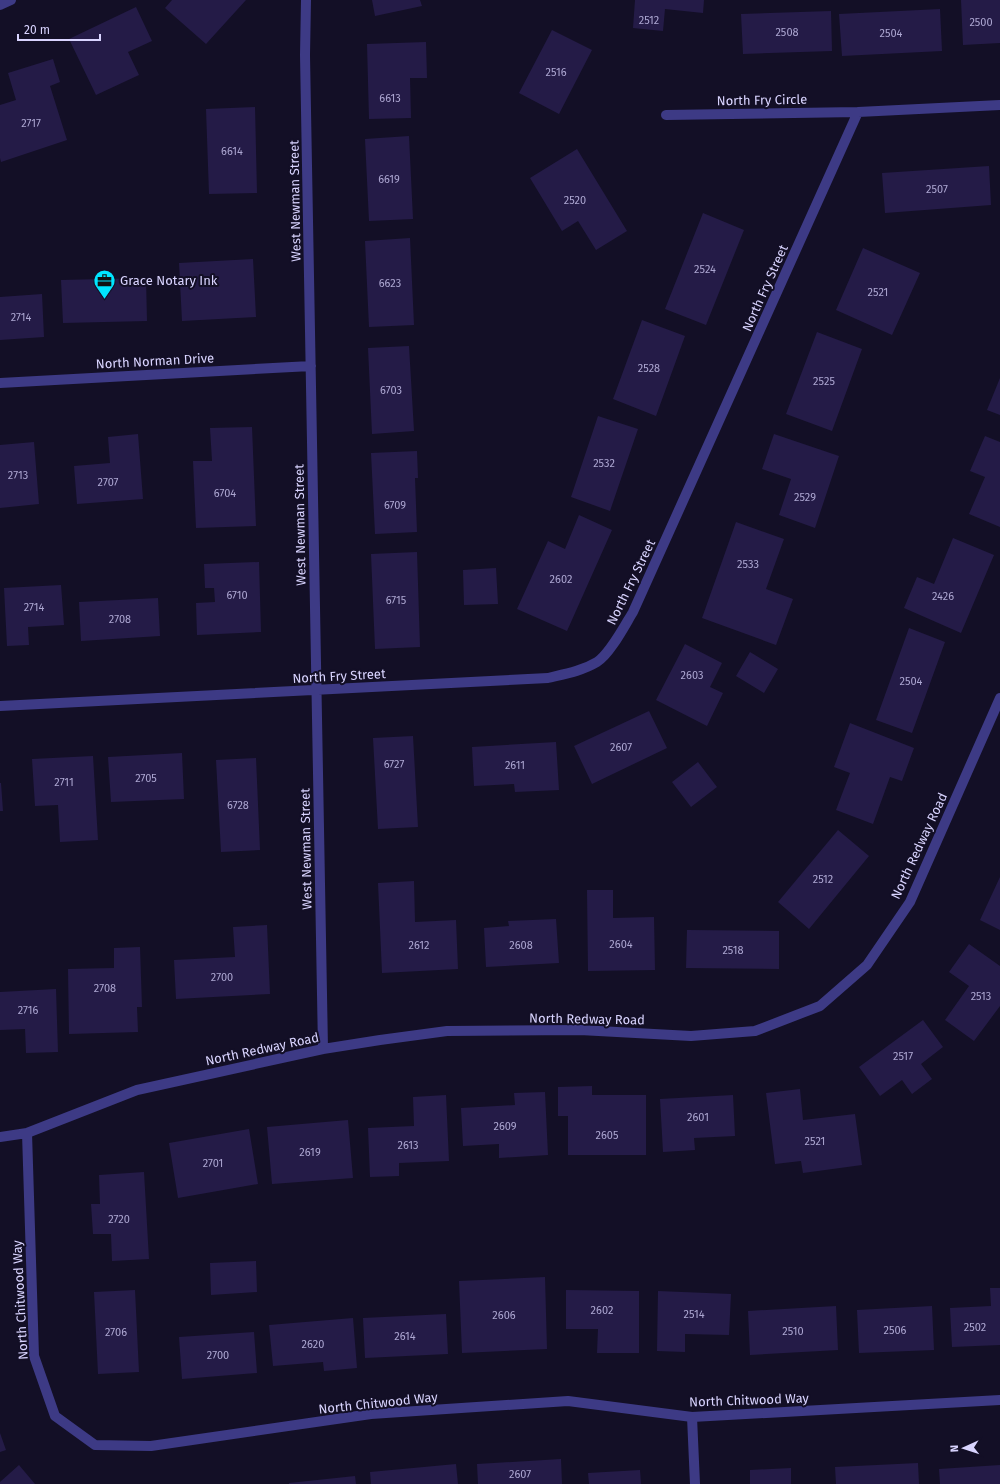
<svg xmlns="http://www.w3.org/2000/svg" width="1000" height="1484" viewBox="0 0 1000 1484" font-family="'Fira Sans',sans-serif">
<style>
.building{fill:#241b47}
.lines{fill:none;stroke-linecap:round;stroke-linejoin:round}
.minor{stroke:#3d3a85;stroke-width:10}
.labels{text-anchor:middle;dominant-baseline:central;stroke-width:4;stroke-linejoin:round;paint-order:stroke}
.number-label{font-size:11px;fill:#aca6d1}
.street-label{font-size:13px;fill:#d9d4ff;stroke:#130f26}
.poi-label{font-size:13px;fill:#d9d4ff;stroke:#130f26;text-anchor:start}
</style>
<rect width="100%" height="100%" fill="#130f26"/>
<!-- building -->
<path class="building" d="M 172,0 L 246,0 L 206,44 L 165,8 Z
M 372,0 L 420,0 L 422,6 L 375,16 Z
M 635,0 L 704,0 L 703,13 L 665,9 L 663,31 L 633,28 Z
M 961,0 L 1000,0 L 1000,43 L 963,45 Z
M 136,7 L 152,41 L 128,52 L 139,75 L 96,95 L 69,39 Z
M 940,9 L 942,51 L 842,56 L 839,14 Z
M 831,11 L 832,51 L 743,54 L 741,14 Z
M 552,30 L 592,50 L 559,114 L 519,93 Z
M 426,42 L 427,78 L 410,78 L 411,118 L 369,119 L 367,44 Z
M 53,59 L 60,82 L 50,86 L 67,140 L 1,162 L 0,158 L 0,105 L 16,100 L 8,73 Z
M 255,107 L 257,193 L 209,194 L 206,109 Z
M 409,136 L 413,219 L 369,221 L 365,139 Z
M 577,149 L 627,231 L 596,250 L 578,221 L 562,231 L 530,178 Z
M 989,166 L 991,205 L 885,213 L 882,173 Z
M 703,213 L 744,230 L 706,325 L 665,309 Z
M 410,238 L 414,325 L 369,327 L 365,241 Z
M 863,248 L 920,273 L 892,335 L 836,310 Z
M 253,259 L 256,317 L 182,321 L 179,263 Z
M 146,278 L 147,321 L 63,323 L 61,280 Z
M 42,294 L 44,337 L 0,340 L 0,297 Z
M 642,320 L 685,336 L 656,416 L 613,399 Z
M 817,332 L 862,349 L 832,431 L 786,414 Z
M 409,346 L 414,431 L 372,434 L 368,348 Z
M 1000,378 L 1000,415 L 987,410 Z
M 598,416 L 638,429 L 610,511 L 571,497 Z
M 252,427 L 256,526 L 196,528 L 193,461 L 212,461 L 210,428 Z
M 138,434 L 143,499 L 77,504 L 74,466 L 110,463 L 108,437 Z
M 774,434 L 839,456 L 815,528 L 779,515 L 791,479 L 762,469 Z
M 985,436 L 1000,442 L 1000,527 L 969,514 L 985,477 L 970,471 Z
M 34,442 L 39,504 L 0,508 L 0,445 Z
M 417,451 L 418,478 L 415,478 L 417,532 L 375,534 L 371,453 Z
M 579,515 L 612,530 L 567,631 L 517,609 L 548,541 L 565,549 Z
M 736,522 L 784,539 L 766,589 L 793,599 L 776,645 L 702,618 Z
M 953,538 L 994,555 L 961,633 L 904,608 L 917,577 L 934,584 Z
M 417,552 L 420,647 L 375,649 L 371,554 Z
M 259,562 L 261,632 L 197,635 L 196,603 L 215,602 L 214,588 L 205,588 L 204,564 Z
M 496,568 L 498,604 L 464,605 L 463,570 Z
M 61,585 L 64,625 L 28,627 L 29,645 L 7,646 L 4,588 Z
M 158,598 L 160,636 L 81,641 L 79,602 Z
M 909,628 L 945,642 L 912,733 L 876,720 Z
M 685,644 L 722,663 L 710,687 L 723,693 L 707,726 L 656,700 Z
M 750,652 L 778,669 L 764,693 L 736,676 Z
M 649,711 L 667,748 L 592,784 L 574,746 Z
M 850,723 L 914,748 L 902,781 L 890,777 L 873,824 L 836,810 L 850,773 L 834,767 Z
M 413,736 L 418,827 L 378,829 L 373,738 Z
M 556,742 L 559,790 L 515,792 L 514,784 L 474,786 L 472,747 Z
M 182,753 L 184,799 L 111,802 L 108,757 Z
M 93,756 L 98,840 L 60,842 L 58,805 L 35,806 L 32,759 Z
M 256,758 L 260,850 L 221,852 L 216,760 Z
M 698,762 L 717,787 L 691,807 L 672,782 Z
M 0,783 L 1,783 L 3,811 L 0,811 Z
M 838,830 L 869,856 L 809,929 L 778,902 Z
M 1000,877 L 1000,930 L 980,920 Z
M 414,881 L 415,922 L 456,920 L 458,969 L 382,973 L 378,883 Z
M 587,890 L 613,890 L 613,918 L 654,917 L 655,970 L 588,971 Z
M 556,919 L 559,963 L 486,967 L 484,928 L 509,926 L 508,921 Z
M 267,925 L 270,994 L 176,999 L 174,960 L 235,957 L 233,927 Z
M 687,930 L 779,931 L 779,969 L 686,968 Z
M 969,944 L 1000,966 L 1000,1006 L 974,1041 L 945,1020 L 969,986 L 949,972 Z
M 140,947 L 142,1007 L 137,1007 L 138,1032 L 69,1034 L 68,969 L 114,968 L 114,948 Z
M 56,989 L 58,1052 L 26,1053 L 25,1029 L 0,1030 L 0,992 Z
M 923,1020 L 943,1047 L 921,1064 L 932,1079 L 912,1094 L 902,1080 L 880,1096 L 859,1067 Z
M 592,1086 L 592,1095 L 646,1095 L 646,1155 L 568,1155 L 568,1116 L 558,1116 L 558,1087 Z
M 800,1089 L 803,1120 L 855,1114 L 862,1165 L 803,1173 L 801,1161 L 775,1164 L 766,1093 Z
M 545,1092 L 548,1155 L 499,1158 L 499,1144 L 463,1146 L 461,1108 L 515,1105 L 514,1093 Z
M 446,1095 L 449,1161 L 399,1163 L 399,1176 L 370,1177 L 368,1128 L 414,1126 L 413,1097 Z
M 733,1095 L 735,1136 L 694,1138 L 695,1150 L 663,1152 L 660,1099 Z
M 348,1120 L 353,1178 L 272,1184 L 267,1127 Z
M 249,1129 L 258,1184 L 178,1198 L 169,1143 Z
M 144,1172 L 149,1259 L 112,1261 L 111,1234 L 93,1234 L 91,1204 L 100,1204 L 99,1175 Z
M 256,1261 L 257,1292 L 211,1295 L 210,1263 Z
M 545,1277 L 547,1349 L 462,1353 L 459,1281 Z
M 990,1288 L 1000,1288 L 1000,1345 L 952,1347 L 950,1308 L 991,1306 Z
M 135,1290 L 139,1372 L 98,1374 L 94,1292 Z
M 566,1290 L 639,1291 L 639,1353 L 597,1353 L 598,1329 L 566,1329 Z
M 658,1291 L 731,1294 L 729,1335 L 685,1334 L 685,1352 L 657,1351 Z
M 836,1306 L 838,1350 L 750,1355 L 748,1311 Z
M 932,1306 L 934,1350 L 859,1353 L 857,1310 Z
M 446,1314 L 448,1354 L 365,1358 L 363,1318 Z
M 353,1318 L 357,1368 L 324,1371 L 323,1362 L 273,1366 L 269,1325 Z
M 254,1332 L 257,1373 L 182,1379 L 179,1337 Z
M 0,1433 L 6,1450 L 0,1452 Z
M 561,1459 L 562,1484 L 478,1484 L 477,1464 Z
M 918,1463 L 919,1484 L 836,1484 L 835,1467 Z
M 456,1464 L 458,1484 L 371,1484 L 370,1472 Z
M 19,1465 L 35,1484 L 0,1484 L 0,1482 Z
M 1000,1465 L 1000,1484 L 940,1484 L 939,1469 Z
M 791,1468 L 791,1484 L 750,1484 L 750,1470 Z
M 640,1470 L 641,1484 L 589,1484 L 588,1473 Z
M 355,1476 L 356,1484 L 289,1484 L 289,1483 Z"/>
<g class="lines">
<!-- minor -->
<path class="minor" d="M 306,0 L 305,55 L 323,1049
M 0,5 L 11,0
M 666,115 L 858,112
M 0,383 L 311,366
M 0,706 L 548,678 C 565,674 582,671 597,662 C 610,654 625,625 633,612 L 858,112 L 1000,105
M 27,1133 L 34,1356 L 55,1416 L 95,1445 L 151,1446 L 371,1414 L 568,1401 L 692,1417 L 1000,1400
M 0,1137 L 27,1133 L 137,1090 L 323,1049 L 380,1040 L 447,1031 L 580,1030 L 691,1036 L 755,1031 L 820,1006 L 867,965 L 910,902 L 1000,698
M 692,1417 L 695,1484"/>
</g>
<!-- icons -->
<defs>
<symbol id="office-pin" viewBox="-11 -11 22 30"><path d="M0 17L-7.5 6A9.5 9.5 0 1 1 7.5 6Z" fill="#00e5ff" stroke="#130f26"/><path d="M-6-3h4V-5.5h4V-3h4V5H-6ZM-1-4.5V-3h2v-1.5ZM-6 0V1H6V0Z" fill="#111"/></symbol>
</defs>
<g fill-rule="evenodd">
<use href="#office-pin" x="92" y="268" width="25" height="34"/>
</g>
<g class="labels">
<!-- number labels -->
<g class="number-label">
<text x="649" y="20">2512</text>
<text x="981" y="22">2500</text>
<text x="787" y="32">2508</text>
<text x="891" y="33">2504</text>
<text x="556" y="72">2516</text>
<text x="390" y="98">6613</text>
<text x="31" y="123">2717</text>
<text x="232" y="151">6614</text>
<text x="389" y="179">6619</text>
<text x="937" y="189">2507</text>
<text x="575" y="200">2520</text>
<text x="705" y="269">2524</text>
<text x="390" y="283">6623</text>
<text x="878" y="292">2521</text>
<text x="21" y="317">2714</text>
<text x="649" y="368">2528</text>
<text x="824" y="381">2525</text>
<text x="391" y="390">6703</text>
<text x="604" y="463">2532</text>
<text x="18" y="475">2713</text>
<text x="108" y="482">2707</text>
<text x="225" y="493">6704</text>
<text x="805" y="497">2529</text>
<text x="395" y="505">6709</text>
<text x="748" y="564">2533</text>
<text x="561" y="579">2602</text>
<text x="237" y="595">6710</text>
<text x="943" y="596">2426</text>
<text x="396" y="600">6715</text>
<text x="34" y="607">2714</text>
<text x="120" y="619">2708</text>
<text x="692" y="675">2603</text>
<text x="911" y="681">2504</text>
<text x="621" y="747">2607</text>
<text x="394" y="764">6727</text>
<text x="515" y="765">2611</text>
<text x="146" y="778">2705</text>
<text x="64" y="782">2711</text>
<text x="238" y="805">6728</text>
<text x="823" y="879">2512</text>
<text x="621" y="944">2604</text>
<text x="419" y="945">2612</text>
<text x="521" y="945">2608</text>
<text x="733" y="950">2518</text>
<text x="222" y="977">2700</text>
<text x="105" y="988">2708</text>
<text x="981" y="996">2513</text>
<text x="28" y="1010">2716</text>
<text x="903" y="1056">2517</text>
<text x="698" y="1117">2601</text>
<text x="505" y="1126">2609</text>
<text x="607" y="1135">2605</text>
<text x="815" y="1141">2521</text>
<text x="408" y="1145">2613</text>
<text x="310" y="1152">2619</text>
<text x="213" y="1163">2701</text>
<text x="119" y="1219">2720</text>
<text x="602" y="1310">2602</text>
<text x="694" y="1314">2514</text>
<text x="504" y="1315">2606</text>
<text x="975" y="1327">2502</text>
<text x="895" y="1330">2506</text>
<text x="793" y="1331">2510</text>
<text x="116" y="1332">2706</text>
<text x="405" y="1336">2614</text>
<text x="313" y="1344">2620</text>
<text x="218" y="1355">2700</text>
<text x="520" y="1474">2607</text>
</g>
<!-- street labels -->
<g class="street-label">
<text transform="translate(762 100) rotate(-1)">North Fry Circle</text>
<text transform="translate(295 201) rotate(-91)">West Newman Street</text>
<text transform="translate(765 288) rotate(-66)">North Fry Street</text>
<text transform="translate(155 361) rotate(-3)">North Norman Drive</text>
<text transform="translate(300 525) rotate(-91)">West Newman Street</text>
<text transform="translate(631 582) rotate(-64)">North Fry Street</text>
<text transform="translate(339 676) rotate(-3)">North Fry Street</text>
<text transform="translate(919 846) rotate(-65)">North Redway Road</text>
<text transform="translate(306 849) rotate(-91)">West Newman Street</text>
<text transform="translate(587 1019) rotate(1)">North Redway Road</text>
<text transform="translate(262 1049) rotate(-12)">North Redway Road</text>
<text transform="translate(20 1300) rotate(-93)">North Chitwood Way</text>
<text transform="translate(749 1400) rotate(-2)">North Chitwood Way</text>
<text transform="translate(378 1403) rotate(-6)">North Chitwood Way</text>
</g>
<!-- poi labels -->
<g class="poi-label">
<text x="120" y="280">Grace Notary Ink</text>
</g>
</g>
<!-- north arrow -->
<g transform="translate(964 1448) rotate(267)" stroke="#130f26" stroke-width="3" paint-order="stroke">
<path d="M0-3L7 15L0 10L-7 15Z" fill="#d9d4ff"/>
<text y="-6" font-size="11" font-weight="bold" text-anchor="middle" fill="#d9d4ff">N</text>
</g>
<!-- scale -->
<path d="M18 34v6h82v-6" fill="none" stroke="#d9d4ff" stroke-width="2"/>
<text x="24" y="34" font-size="12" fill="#d9d4ff" stroke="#130f26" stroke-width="3" paint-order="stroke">20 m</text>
</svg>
